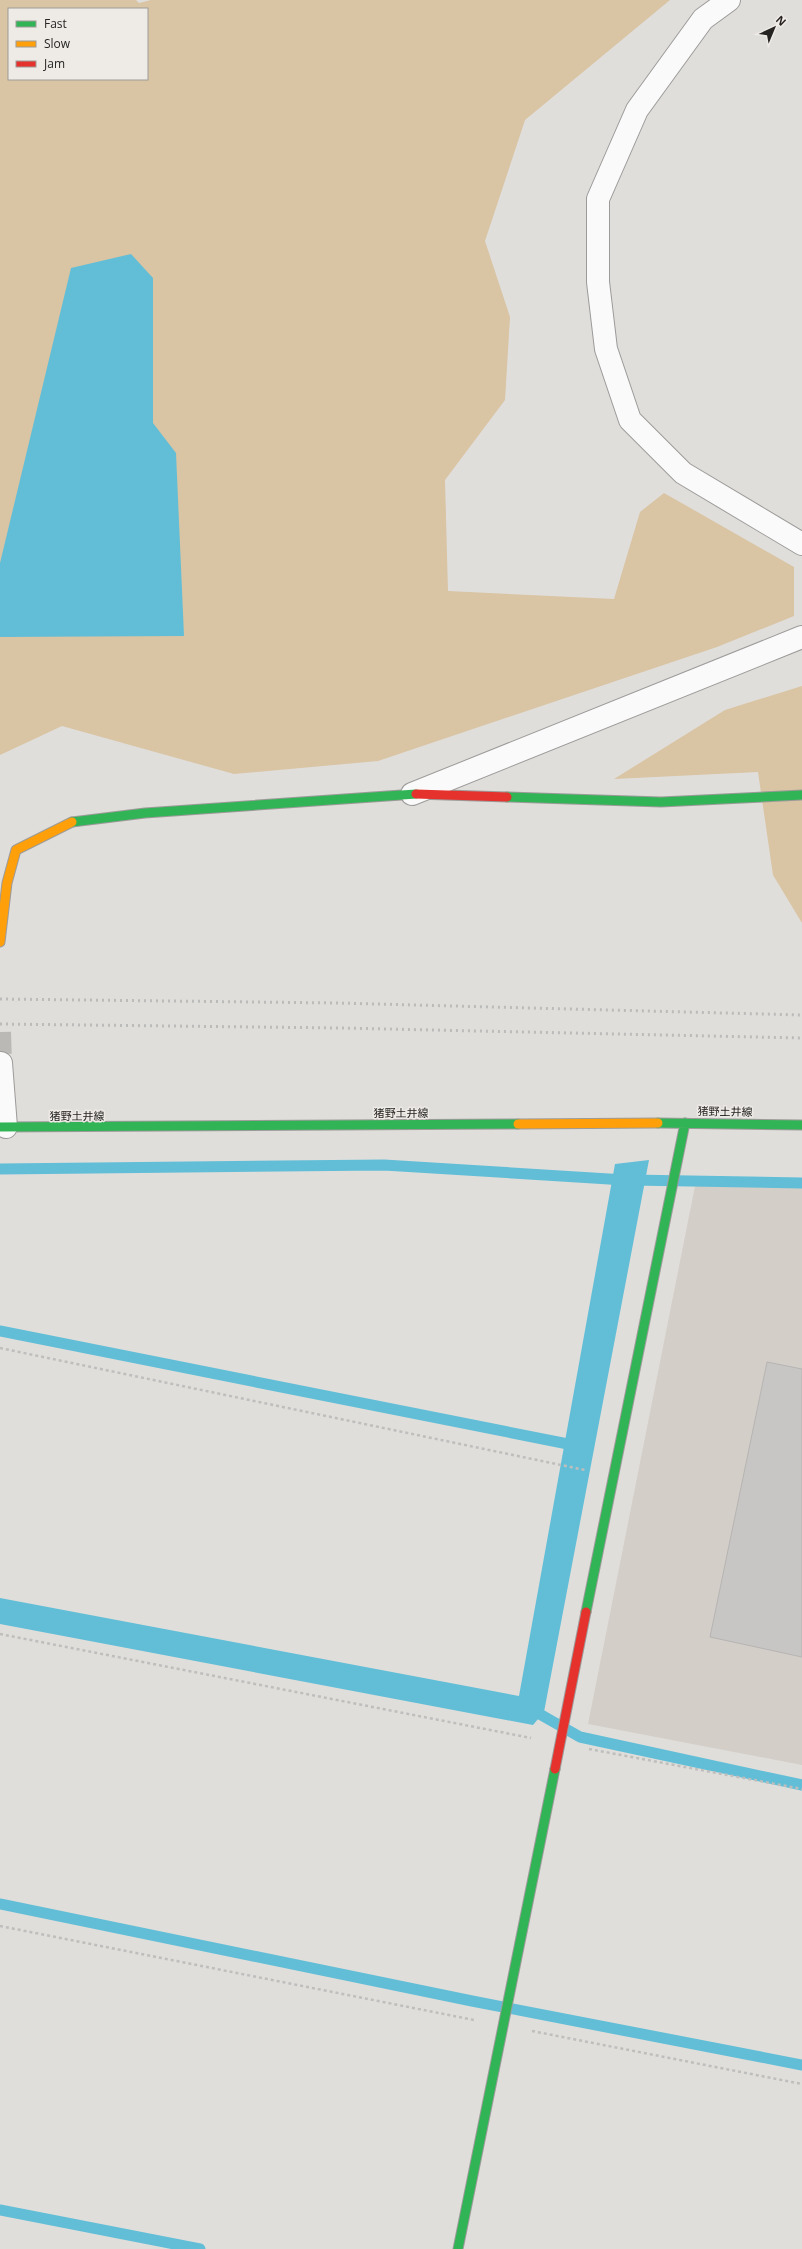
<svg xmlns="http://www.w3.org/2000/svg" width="802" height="2249" viewBox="0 0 802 2249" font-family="'Open Sans','Noto Sans JP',sans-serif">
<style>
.built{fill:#d3cec7}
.green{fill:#d9c4a3;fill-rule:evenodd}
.water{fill:#62bed7}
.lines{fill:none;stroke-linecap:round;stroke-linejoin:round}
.stream{stroke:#62bed7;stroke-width:11}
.building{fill:#c7c6c5;stroke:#b6b4b3}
.street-tunnel{stroke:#bbb9b6;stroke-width:22;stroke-dasharray:22 11;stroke-linecap:butt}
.street-casing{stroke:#9d9b9a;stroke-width:24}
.fast-casing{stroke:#9d9b9a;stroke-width:11}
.slow-casing{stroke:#9d9b9a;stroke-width:11}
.jam-casing{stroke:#9d9b9a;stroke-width:11}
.path{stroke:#bebebd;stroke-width:2.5;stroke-dasharray:3 3;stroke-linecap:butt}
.street{stroke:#fafafa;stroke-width:22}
.fast{stroke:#30b455;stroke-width:9}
.slow{stroke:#ff9f0a;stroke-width:9}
.jam{stroke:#e5322d;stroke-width:9}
.rail{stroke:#bbbbba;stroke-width:3;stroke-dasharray:2 4;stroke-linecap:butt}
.labels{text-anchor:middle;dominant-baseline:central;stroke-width:3;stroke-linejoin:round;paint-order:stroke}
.street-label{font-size:11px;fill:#252422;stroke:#eeebe7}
</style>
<rect width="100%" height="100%" fill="#e0dedb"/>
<!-- built -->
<path class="built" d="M 695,1186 L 802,1186 L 802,1765 L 588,1724 Z"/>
<!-- green -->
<path class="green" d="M 0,0 L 136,0 L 139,3 L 151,0 L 670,0 L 525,120 L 485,241 L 510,317 L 505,400 L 445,480 L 448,591 L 614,599 L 640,512 L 664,493 L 794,567 L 794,616 L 717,647 L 378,761 L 234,774 L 62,726 L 0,755 ZM 9,9 L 147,9 L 147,79 L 9,79 Z
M 802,686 L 802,923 L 773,875 L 758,772 L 614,779 L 725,710 Z"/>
<!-- water -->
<path class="water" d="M 131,254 L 153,278 L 153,423 L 176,453 L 184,636 L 0,637 L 0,563 L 71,268 Z
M 649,1160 L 544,1712 L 533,1725 L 0,1624 L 0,1598 L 519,1696 L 615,1164 Z"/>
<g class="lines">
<!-- stream -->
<path class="stream" d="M 0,1169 L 384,1165 L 625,1180
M 631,1180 L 802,1183
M 0,1331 L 578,1446
M 529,1708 L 580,1737 L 802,1785
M 0,1904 L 472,2001 L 802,2065
M 0,2210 L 200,2249"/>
</g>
<!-- building -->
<path class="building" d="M 767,1362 L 802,1369 L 802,1657 L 710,1637 Z"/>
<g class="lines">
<!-- street-tunnel -->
<path class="street-tunnel" d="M 0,1032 L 1,1063"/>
<defs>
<path id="street" d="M 729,0 L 703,19 L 637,110 L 598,199 L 598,282 L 606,349 L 630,420 L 683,473 L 802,544
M 412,794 L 802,637
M 1,1063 L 6,1127"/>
<path id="fast" d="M 507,797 L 661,802 L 802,795
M 72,822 L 145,813 L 416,794
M 658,1123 L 802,1125
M 0,1127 L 518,1124
M 586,1612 L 685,1123
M 458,2249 L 555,1769"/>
<path id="slow" d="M 0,942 L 7,883 L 16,850 L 72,822
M 518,1124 L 658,1123"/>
<path id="jam" d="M 416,794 L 507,797
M 555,1769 L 586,1612"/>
</defs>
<!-- street casing -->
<use href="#street" class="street-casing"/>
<!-- fast casing -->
<use href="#fast" class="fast-casing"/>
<!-- slow casing -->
<use href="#slow" class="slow-casing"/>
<!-- jam casing -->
<use href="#jam" class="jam-casing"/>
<!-- path -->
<path class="path" d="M 0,1348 L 585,1470
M 0,1634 L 531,1738
M 589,1749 L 802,1789
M 0,1926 L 474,2020
M 532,2031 L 802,2084"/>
<!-- street -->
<use href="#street" class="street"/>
<!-- fast -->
<use href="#fast" class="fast"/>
<!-- slow -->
<use href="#slow" class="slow"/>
<!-- jam -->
<use href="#jam" class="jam"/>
<!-- rail -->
<path class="rail" d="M 0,999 L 337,1003 L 802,1015
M 0,1024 L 340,1028 L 802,1038"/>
</g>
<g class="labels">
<!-- street labels -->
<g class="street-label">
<text transform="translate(725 1111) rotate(1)">猪野土井線</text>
<text x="401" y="1112">猪野土井線</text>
<text x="77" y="1115">猪野土井線</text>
</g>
</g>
<!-- legend -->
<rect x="8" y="8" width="140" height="72" fill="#eeebe7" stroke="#9e9b98"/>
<rect x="16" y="21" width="20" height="6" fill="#30b455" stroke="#9e9b98"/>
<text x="44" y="28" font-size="12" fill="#252422">Fast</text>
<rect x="16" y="41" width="20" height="6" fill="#ff9f0a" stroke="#9e9b98"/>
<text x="44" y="48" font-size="12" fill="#252422">Slow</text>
<rect x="16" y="61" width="20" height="6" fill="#e5322d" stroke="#9e9b98"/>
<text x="44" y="68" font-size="12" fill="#252422">Jam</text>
<!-- north arrow -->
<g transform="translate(774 28) rotate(44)" stroke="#eeebe7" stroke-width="3" paint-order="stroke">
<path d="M0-3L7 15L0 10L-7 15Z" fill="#252422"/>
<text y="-6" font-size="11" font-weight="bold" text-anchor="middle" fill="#252422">N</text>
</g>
</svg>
